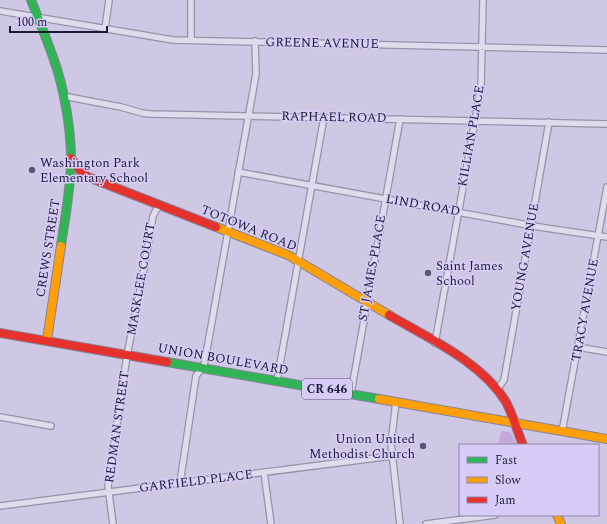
<svg xmlns="http://www.w3.org/2000/svg" width="607" height="524" viewBox="0 0 607 524" font-family="Spectral,serif">
<style>
.green{fill:#c3a9d8}
.lines{fill:none;stroke-linecap:round;stroke-linejoin:round}
.street-casing{stroke:#9692a9;stroke-width:8}
.fast-casing{stroke:#858298;stroke-width:10}
.slow-casing{stroke:#858298;stroke-width:10}
.jam-casing{stroke:#858298;stroke-width:10}
.street{stroke:#dedbec;stroke-width:5.5}
.fast{stroke:#30b455;stroke-width:8}
.slow{stroke:#ff9f0a;stroke-width:8}
.jam{stroke:#e5322d;stroke-width:8}
.poi-dot{fill:#5a5874;stroke:#d7ccf7;stroke-width:1.5}
.labels{text-anchor:middle;dominant-baseline:central;stroke-width:3;stroke-linejoin:round;paint-order:stroke}
.shield{fill:#d7ccf7;stroke:#535071;stroke-width:1}
.shield-label{font-size:12px;font-weight:bold;fill:#1b1b37}
.street-label{font-size:13px;fill:#1b1b37;stroke:#d7ccf7}
.poi-label{font-size:13px;fill:#1b1b37;stroke:#d7ccf7;text-anchor:start}
</style>
<rect width="100%" height="100%" fill="#cfc8e4"/>
<!-- green -->
<path class="green" d="M 501,431 L 510,432 L 517,445 L 498,445 Z"/>
<g class="lines">
<defs>
<path id="street" d="M 0,11 L 173,40 L 607,50
M 105,29 L 109,0
M 191,40 L 191,0
M 63,96 L 121,107 L 142,113 L 151,114 L 607,124
M 238,172 L 539,227 L 607,237
M 435,343 L 481,87 L 483,0
M 578,347 L 607,352
M 277,381 L 324,117
M 497,390 L 504,380 L 549,122
M 351,393 L 400,119
M 396,401 L 391,444 L 400,524
M 0,417 L 51,426
M 562,432 L 607,187
M 264,472 L 271,524
M 180,483 L 196,376 L 204,366 L 256,74 L 255,41
M 0,506 L 392,456
M 113,524 L 108,486 L 127,355 L 142,280 L 153,216 L 156,210 L 160,206
M 426,524 L 495,515"/>
<path id="fast" d="M 31,0 C 39,20 47,40 54,60 C 64,88 71,129 71,159 C 71,188 65,217 61,246
M 167,362 L 379,399"/>
<path id="slow" d="M 216,227 L 288,255 L 389,315
M 47,340 L 61,246
M 379,399 L 607,439
M 557,515 L 561,524"/>
<path id="jam" d="M 71,158 L 81,172 L 88,177 L 216,227
M 389,315 C 428,338 482,362 506,402 C 513,415 517,431 523,445
M 0,333 L 167,362"/>
</defs>
<!-- street casing -->
<use href="#street" class="street-casing"/>
<!-- fast casing -->
<use href="#fast" class="fast-casing"/>
<!-- slow casing -->
<use href="#slow" class="slow-casing"/>
<!-- jam casing -->
<use href="#jam" class="jam-casing"/>
<!-- street -->
<use href="#street" class="street"/>
<!-- fast -->
<use href="#fast" class="fast"/>
<!-- slow -->
<use href="#slow" class="slow"/>
<!-- jam -->
<use href="#jam" class="jam"/>
</g>
<!-- markers -->
<g class="poi-dot">
<circle cx="32" cy="170" r="4"/>
<circle cx="428" cy="273" r="4"/>
<circle cx="423" cy="446" r="4"/>
</g>
<g class="labels">
<!-- shield labels -->
<rect class="shield" x="302" y="379" width="50" height="20" rx="3"/>
<g class="shield-label">
<text x="327" y="389">CR 646</text>
</g>
<!-- street labels -->
<g class="street-label">
<text transform="translate(322 43) rotate(1)">GREENE AVENUE</text>
<text transform="translate(334 117) rotate(1)">RAPHAEL ROAD</text>
<text transform="translate(471 136) rotate(-80)">KILLIAN PLACE</text>
<text transform="translate(423 205) rotate(10)">LIND ROAD</text>
<text transform="translate(249 228) rotate(22)">TOTOWA ROAD</text>
<text transform="translate(48 248) rotate(-81)">CREWS STREET</text>
<text transform="translate(525 257) rotate(-80)">YOUNG AVENUE</text>
<text transform="translate(372 268) rotate(-80)">ST JAMES PLACE</text>
<text transform="translate(141 279) rotate(-80)">MASKLEE COURT</text>
<text transform="translate(585 310) rotate(-80)">TRACY AVENUE</text>
<text transform="translate(223 359) rotate(10)">UNION BOULEVARD</text>
<text transform="translate(117 427) rotate(-82)">REDMAN STREET</text>
<text transform="translate(196 481) rotate(-7)">GARFIELD PLACE</text>
</g>
<!-- poi labels -->
<g class="poi-label">
<text x="40" y="163">Washington Park<tspan x="40" dy="15">Elementary School</tspan></text>
<text x="436" y="266">Saint James<tspan x="436" dy="15">School</tspan></text>
<text x="415" y="439" text-anchor="end">Union United<tspan x="415" dy="15">Methodist Church</tspan></text>
</g>
</g>
<!-- legend -->
<rect x="459" y="444" width="140" height="72" fill="#d7ccf7" stroke="#8c85aa"/>
<rect x="467" y="457" width="20" height="6" fill="#30b455" stroke="#8c85aa"/>
<text x="495" y="464" font-size="12" fill="#1b1b37">Fast</text>
<rect x="467" y="477" width="20" height="6" fill="#ff9f0a" stroke="#8c85aa"/>
<text x="495" y="484" font-size="12" fill="#1b1b37">Slow</text>
<rect x="467" y="497" width="20" height="6" fill="#e5322d" stroke="#8c85aa"/>
<text x="495" y="504" font-size="12" fill="#1b1b37">Jam</text>
<!-- scale -->
<path d="M10 26v6h97v-6" fill="none" stroke="#1b1b37" stroke-width="2"/>
<text x="16" y="26" font-size="12" fill="#1b1b37" stroke="#d7ccf7" stroke-width="3" paint-order="stroke">100 m</text>
</svg>
